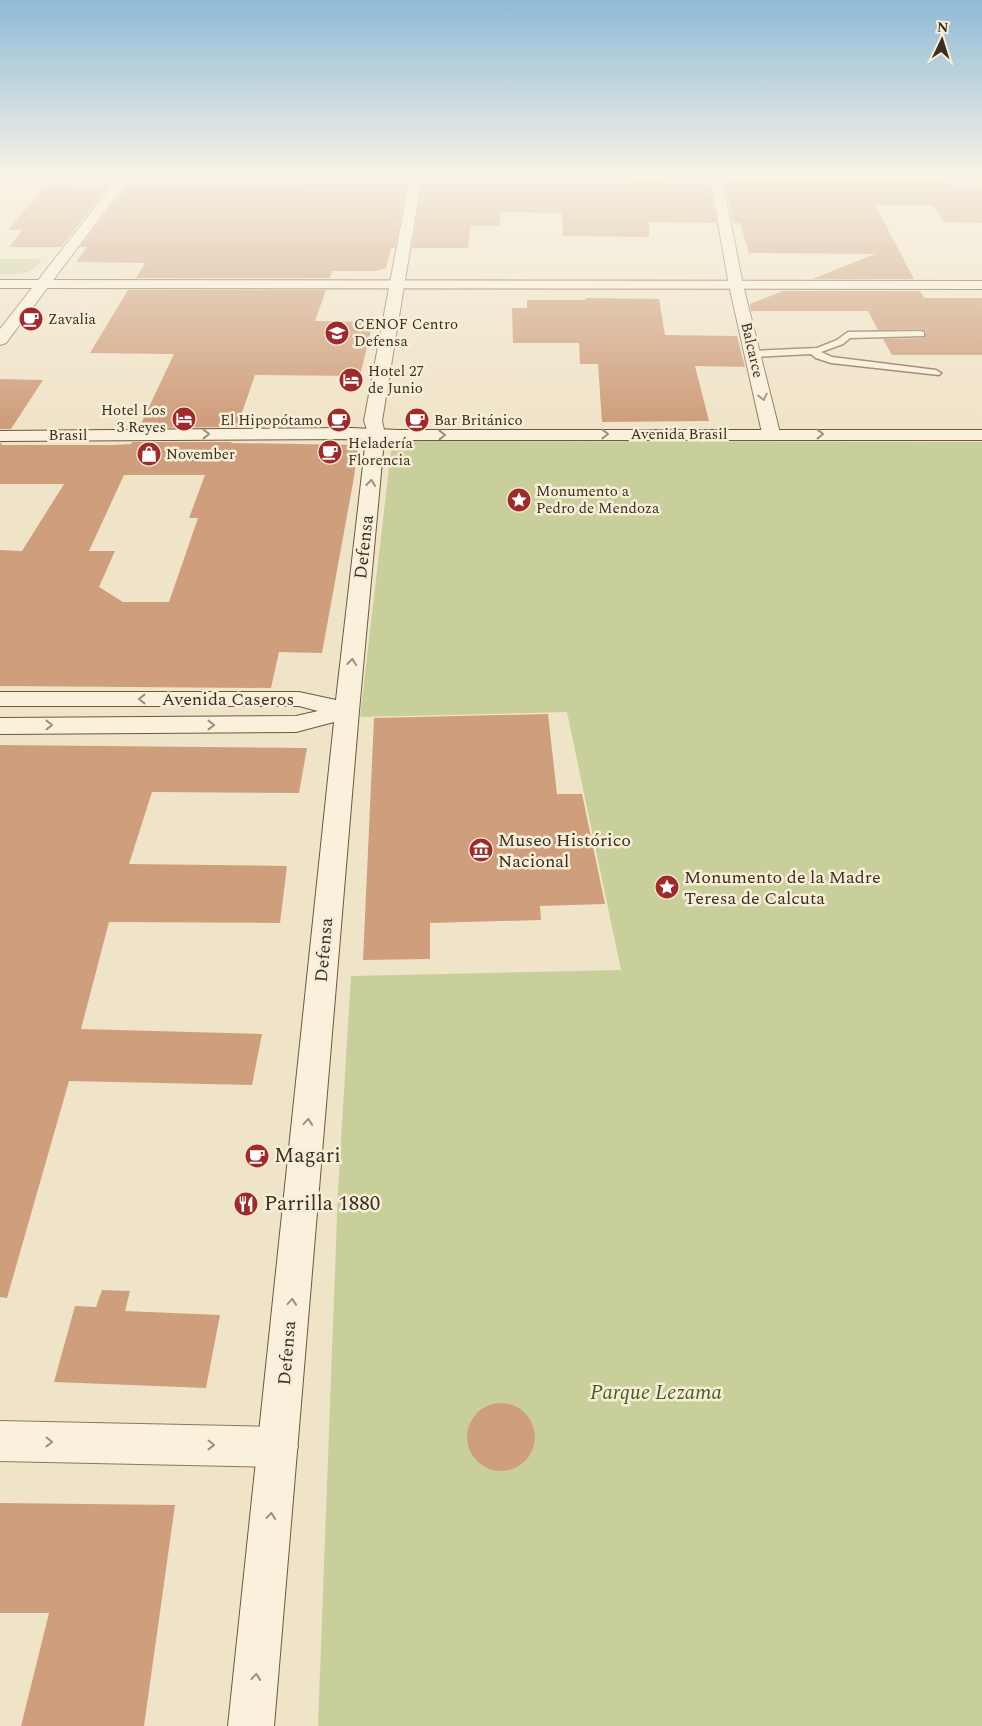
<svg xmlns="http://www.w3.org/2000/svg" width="982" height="1726" viewBox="0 0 982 1726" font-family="Spectral,serif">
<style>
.green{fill:#c9cf9b}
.building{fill:#cf9f7d;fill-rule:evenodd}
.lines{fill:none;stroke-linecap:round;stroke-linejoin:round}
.lane-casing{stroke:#8d765c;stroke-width:3}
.street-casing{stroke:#8d765c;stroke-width:2}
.secondary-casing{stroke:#6f573f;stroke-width:2}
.lane{fill:#faf1dc;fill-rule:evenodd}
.street{fill:#faf1dc;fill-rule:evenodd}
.secondary{fill:#faf1dc;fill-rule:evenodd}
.oneway{stroke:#9c907e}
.labels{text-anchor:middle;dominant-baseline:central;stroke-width:5;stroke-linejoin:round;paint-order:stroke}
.far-poi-label{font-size:15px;fill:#3d2e20;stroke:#f7eed8;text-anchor:start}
.far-street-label{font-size:15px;fill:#3d2e20;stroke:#f7eed8}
.street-label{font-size:18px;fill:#3d2e20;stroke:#f7eed8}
.poi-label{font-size:18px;fill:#3d2e20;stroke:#f7eed8;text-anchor:start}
.near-poi-label{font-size:21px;fill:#3d2e20;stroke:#f7eed8;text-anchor:start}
.near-park-label{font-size:21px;font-style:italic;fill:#4d5a26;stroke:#f7eed8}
</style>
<rect width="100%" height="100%" fill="#f0e4c8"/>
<!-- green -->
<path class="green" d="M 0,259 L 42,259 C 29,277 21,274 0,274 Z
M 408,441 L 982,442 L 982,1726 L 318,1726 L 338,1190 L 351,976 L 621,970 L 567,712 L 360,717 L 391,451 L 398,444 Z"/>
<!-- building -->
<path class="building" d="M 727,179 L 947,180 L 953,187 L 982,187 L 982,223 L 944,222 L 932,205 L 875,205 L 914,279 L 812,279 L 875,254 L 749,253 L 740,223 L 733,223 L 725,182 L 728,182 Z
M 646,181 L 709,182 L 716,223 L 649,222 L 649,237 L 563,236 L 562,213 L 500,212 L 500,226 L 470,226 L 468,248 L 412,248 L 422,184 L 600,184 L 604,182 Z
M 407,184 L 395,248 L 391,248 L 386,268 L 376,271 L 332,271 L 330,278 L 136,278 L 145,263 L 76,262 L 87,247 L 80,247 L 127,185 Z
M 45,186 L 109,186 L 61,247 L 9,247 L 23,230 L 8,230 Z
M 128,290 L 326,290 L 315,321 L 373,322 L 360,376 L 255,375 L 237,427 L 139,428 L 174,354 L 90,353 Z
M 783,291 L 920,291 L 924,298 L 982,298 L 982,355 L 892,355 L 883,339 L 924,338 L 926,331 L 921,329 L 878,330 L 868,311 L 751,311 L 750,304 Z
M 585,298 L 659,299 L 665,335 L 737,336 L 745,367 L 695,366 L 709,421 L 602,422 L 598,364 L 580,364 L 579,343 L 513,343 L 512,308 L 527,308 L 527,300 L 586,300 Z
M 0,379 L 43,380 L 11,429 L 0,429 Z
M 132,442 L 232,442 L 231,443 L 358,445 L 354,477 L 322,653 L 279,652 L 271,688 L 0,686 L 0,550 L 22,551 L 64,484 L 0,484 L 0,443 L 2,443 L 1,445 L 113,445 L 131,444 ZM 124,475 L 205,475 L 189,518 L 198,518 L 169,602 L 123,602 L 99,587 L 115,551 L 89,551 Z
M 548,714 L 557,794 L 582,794 L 605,904 L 540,906 L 541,920 L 430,923 L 430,959 L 363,960 L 374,718 Z
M 0,745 L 307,748 L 299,793 L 152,792 L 129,864 L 287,866 L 280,923 L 109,922 L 81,1029 L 262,1034 L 252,1085 L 69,1081 L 7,1298 L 0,1297 Z
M 102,1290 L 130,1291 L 125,1311 L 220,1315 L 206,1388 L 54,1382 L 75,1306 L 96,1307 Z
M467 1437a34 34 0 1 1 68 0a34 34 0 1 1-68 0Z
M 0,1503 L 175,1505 L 144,1726 L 21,1726 L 49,1613 L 0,1613 Z"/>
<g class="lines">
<defs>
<path id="lane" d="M 921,331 L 924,332 L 924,336 L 850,338 L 843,344 L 821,352 L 832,357 L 936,370 L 941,373 L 939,375 L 831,363 L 816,358 L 811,354 L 753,357 L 748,354 L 753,351 L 817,348 L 837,340 L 848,332 Z"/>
<path id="street" d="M 0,178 L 606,178 L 600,182 L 421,182 L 382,421 L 385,434 L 382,438 L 376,439 L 370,438 L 364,421 L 409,182 L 126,183 L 6,343 L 0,345 L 0,329 L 114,183 L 0,184 Z
M 710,178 L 722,178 L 743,285 L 780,433 L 777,437 L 771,438 L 765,437 L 762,433 L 729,285 Z
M 0,1421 L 278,1427 L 292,1433 L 298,1447 L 292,1461 L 278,1467 L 0,1461 Z"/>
<path id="secondary" d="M 0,280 L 982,281 L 982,289 L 0,288 Z
M 351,428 L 399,430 L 982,430 L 982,440 L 384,440 L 359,711 L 274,1726 L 228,1726 L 334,722 L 296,732 L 0,734 L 0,718 L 296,716 L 318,711 L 299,706 L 0,706 L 0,692 L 299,692 L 336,700 L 366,439 L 0,441 L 0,431 Z"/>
</defs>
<!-- lane casing -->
<use href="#lane" class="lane-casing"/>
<!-- street casing -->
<use href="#street" class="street-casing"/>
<!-- secondary casing -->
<use href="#secondary" class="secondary-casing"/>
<!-- lane -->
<use href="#lane" class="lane"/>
<!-- street -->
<use href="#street" class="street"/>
<!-- secondary -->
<use href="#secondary" class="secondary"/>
</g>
<!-- one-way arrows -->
<defs><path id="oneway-chevron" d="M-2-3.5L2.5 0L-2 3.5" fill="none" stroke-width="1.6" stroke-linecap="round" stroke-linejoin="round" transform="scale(1.25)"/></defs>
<g class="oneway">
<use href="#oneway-chevron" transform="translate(763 397) rotate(77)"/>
<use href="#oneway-chevron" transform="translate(206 434)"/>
<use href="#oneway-chevron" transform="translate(605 434)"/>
<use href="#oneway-chevron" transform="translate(820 434)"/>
<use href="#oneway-chevron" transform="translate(442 435)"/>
<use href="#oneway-chevron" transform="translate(371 483) rotate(-84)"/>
<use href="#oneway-chevron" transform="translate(352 662) rotate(-84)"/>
<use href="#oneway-chevron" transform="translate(142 699) rotate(180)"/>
<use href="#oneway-chevron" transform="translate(49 725)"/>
<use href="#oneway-chevron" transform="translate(211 725)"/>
<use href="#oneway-chevron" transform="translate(308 1122) rotate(-85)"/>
<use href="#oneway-chevron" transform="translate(292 1302) rotate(-85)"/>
<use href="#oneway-chevron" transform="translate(49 1442) rotate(1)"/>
<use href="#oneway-chevron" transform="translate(211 1445) rotate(1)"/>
<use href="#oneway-chevron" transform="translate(271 1516) rotate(-85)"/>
<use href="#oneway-chevron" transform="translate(256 1677) rotate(-85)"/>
</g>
<!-- sky -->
<linearGradient id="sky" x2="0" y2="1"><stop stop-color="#8fbad6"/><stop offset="0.42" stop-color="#f8f3e6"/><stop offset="1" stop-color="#f8f3e6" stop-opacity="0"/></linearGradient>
<rect width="982" height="419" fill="url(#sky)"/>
<!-- icons -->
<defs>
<symbol id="cafe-disc" viewBox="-11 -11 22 22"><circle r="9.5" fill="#9e2a2b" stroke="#f7eed8"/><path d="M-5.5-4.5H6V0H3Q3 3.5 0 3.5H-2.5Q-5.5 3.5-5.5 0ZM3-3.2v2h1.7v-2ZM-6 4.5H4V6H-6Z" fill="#fff"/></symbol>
<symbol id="school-disc" viewBox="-11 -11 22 22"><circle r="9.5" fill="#9e2a2b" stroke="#f7eed8"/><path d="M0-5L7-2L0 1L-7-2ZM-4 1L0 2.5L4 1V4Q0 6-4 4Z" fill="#fff"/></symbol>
<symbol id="hotel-disc" viewBox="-11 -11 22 22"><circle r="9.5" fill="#9e2a2b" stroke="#f7eed8"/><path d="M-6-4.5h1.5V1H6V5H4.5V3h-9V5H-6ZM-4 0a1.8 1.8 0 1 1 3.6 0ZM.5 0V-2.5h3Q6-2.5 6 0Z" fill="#fff"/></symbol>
<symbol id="shop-disc" viewBox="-11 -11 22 22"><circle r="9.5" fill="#9e2a2b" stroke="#f7eed8"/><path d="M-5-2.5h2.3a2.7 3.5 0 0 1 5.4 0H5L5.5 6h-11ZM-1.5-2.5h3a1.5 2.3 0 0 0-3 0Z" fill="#fff"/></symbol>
<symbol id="sight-disc" viewBox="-11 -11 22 22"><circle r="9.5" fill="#9e2a2b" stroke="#f7eed8"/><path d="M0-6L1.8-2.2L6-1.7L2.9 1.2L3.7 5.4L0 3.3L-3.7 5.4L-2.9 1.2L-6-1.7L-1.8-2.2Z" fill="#fff"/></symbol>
<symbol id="museum-disc" viewBox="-11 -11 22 22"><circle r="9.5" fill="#9e2a2b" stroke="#f7eed8"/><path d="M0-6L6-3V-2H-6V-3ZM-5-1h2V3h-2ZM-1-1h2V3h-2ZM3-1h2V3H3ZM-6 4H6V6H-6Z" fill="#fff"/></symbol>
<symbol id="restaurant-disc" viewBox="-11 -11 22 22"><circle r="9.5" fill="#9e2a2b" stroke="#f7eed8"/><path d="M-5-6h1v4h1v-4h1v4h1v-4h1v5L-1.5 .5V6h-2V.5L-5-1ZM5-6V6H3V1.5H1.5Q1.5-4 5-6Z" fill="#fff"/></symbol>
</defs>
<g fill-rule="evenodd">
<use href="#cafe-disc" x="17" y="305" width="28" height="28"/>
<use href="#school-disc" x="323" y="319" width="28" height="28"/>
<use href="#hotel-disc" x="337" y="366" width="28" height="28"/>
<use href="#hotel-disc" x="170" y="405" width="28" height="28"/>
<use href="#cafe-disc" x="325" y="406" width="28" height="28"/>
<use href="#cafe-disc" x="403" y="406" width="28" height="28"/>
<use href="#cafe-disc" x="316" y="438" width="28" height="28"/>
<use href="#shop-disc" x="135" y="440" width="28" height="28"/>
<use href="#sight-disc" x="505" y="486" width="28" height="28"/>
<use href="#museum-disc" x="467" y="836" width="28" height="28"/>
<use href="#sight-disc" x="653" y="873" width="28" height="28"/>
<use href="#cafe-disc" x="243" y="1142" width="28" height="28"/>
<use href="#restaurant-disc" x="232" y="1190" width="28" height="28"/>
</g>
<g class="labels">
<!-- far-poi labels -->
<g class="far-poi-label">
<text x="48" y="319">Zavalia</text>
<text x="354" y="324">CENOF Centro<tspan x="354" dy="17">Defensa</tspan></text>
<text x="368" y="371">Hotel 27<tspan x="368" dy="17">de Junio</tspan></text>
<text x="166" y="410" text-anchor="end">Hotel Los<tspan x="166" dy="17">3 Reyes</tspan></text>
<text x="322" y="420" text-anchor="end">El Hipopótamo</text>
<text x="434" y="420">Bar Británico</text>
<text x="348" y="443">Heladería<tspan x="348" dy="17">Florencia</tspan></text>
<text x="166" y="454">November</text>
<text x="536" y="491">Monumento a<tspan x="536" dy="17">Pedro de Mendoza</tspan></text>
</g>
<!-- far-street labels -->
<g class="far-street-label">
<text transform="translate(752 350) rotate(77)">Balcarce</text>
<text x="679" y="434">Avenida Brasil</text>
<text x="68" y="435">Brasil</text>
</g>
<!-- street labels -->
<g class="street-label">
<text transform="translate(364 547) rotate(-84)">Defensa</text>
<text x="228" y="699">Avenida Caseros</text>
<text transform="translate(324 950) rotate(-85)">Defensa</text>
<text transform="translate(287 1353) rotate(-85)">Defensa</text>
</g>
<!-- poi labels -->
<g class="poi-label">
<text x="498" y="840">Museo Histórico<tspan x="498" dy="21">Nacional</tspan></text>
<text x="684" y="877">Monumento de la Madre<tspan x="684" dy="21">Teresa de Calcuta</tspan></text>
</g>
<!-- near-poi labels -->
<g class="near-poi-label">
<text x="274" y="1156">Magari</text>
<text x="264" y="1204">Parrilla 1880</text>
</g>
<!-- near-park labels -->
<g class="near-park-label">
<text x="656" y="1393">Parque Lezama</text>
</g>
</g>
<!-- north arrow -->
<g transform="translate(942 40) rotate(4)" stroke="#f7eed8" stroke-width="4" paint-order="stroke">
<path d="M0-4L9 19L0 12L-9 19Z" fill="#3d2e20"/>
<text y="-8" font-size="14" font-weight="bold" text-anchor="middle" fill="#3d2e20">N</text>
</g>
</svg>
